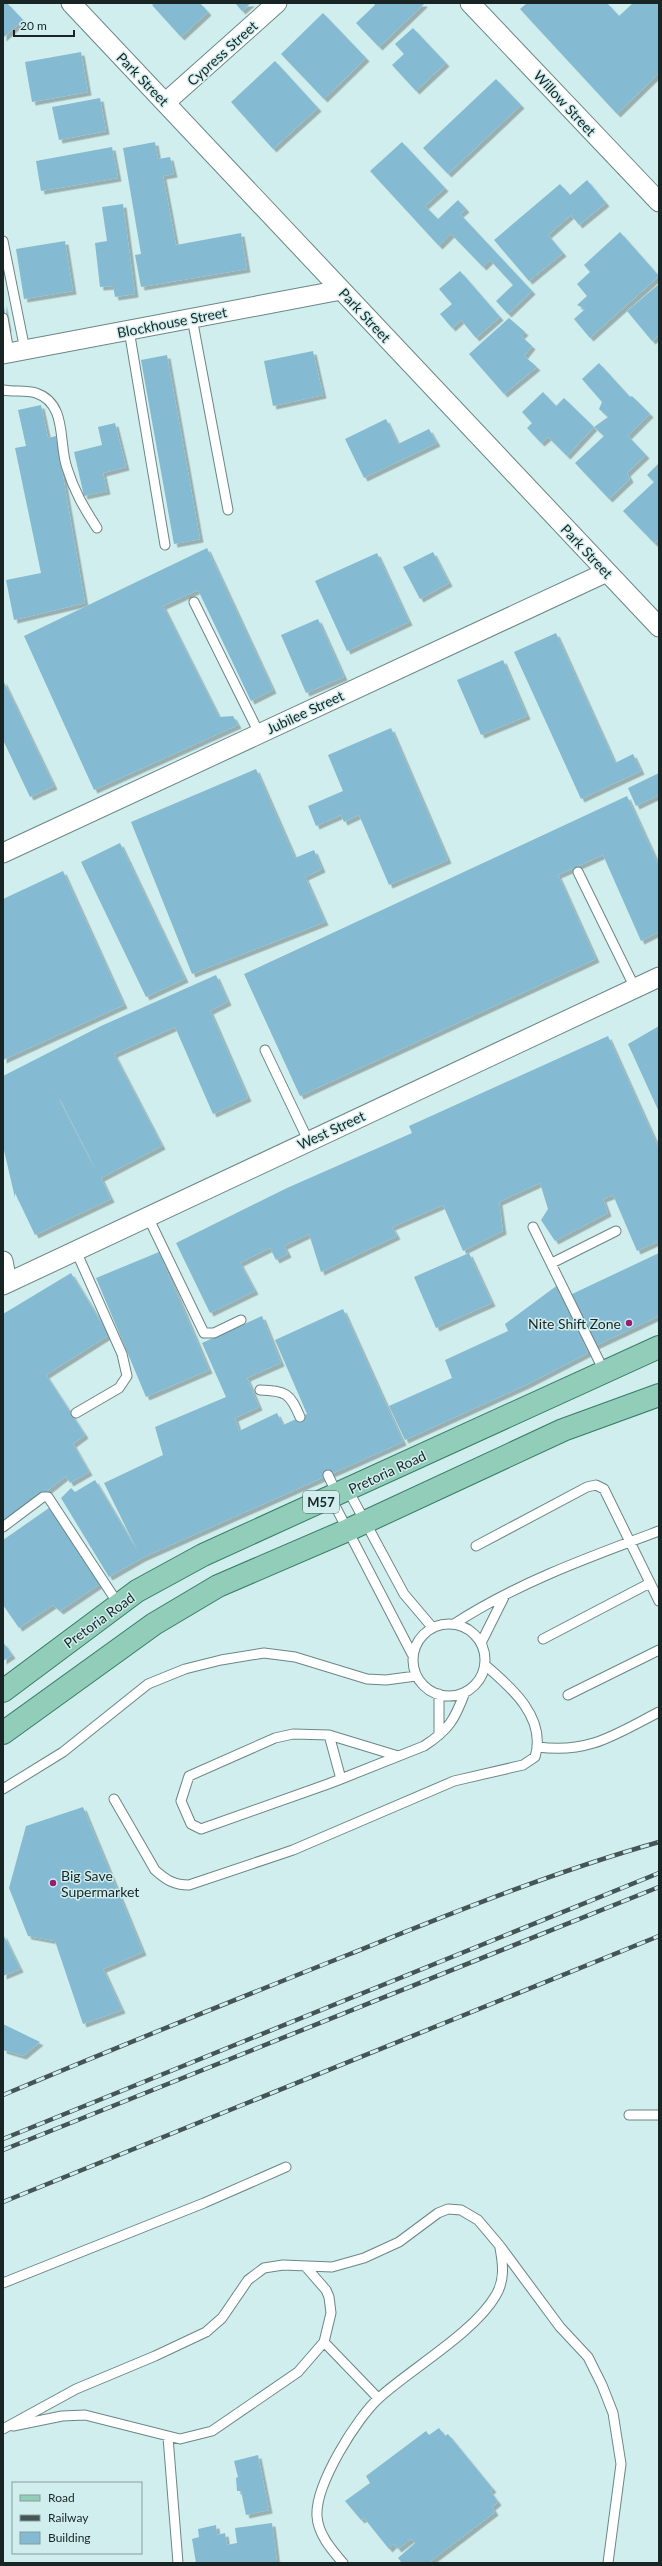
<svg xmlns="http://www.w3.org/2000/svg" width="662" height="2566" viewBox="0 0 662 2566" font-family="Lato,sans-serif">
<style>
.building{fill:#84bbd2;fill-rule:evenodd;filter:url(#shadow)}
.lines{fill:none;stroke-linecap:round;stroke-linejoin:round}
.lane-casing{stroke:#6b8686;stroke-width:11}
.street-casing{stroke:#6b8686;stroke-width:21}
.primary-casing{stroke:#377c65;stroke-width:24}
.lane{stroke:#fff;stroke-width:9}
.street{stroke:#fff;stroke-width:19}
.primary{stroke:#91cdb8;stroke-width:22}
.rail-casing{stroke:#455454;stroke-width:4.5}
.rail{stroke:#d0eeee;stroke-width:3;stroke-dasharray:9;stroke-linecap:butt}
.poi-dot{fill:#981c75;stroke:#d0eeee;stroke-width:1.5}
.labels{text-anchor:middle;dominant-baseline:central;stroke-width:3;stroke-linejoin:round;paint-order:stroke}
.shield{fill:#d0eeee;stroke:#506161;stroke-width:1}
.shield-label{font-size:13px;font-weight:bold;fill:#192424}
.street-label{font-size:14px;fill:#192424;stroke:#d0eeee}
.poi-label{font-size:14px;fill:#192424;stroke:#d0eeee;text-anchor:end}
</style>
<defs>
<filter id="shadow"><feDropShadow dx="3.5" dy="3.5" stdDeviation="0" flood-color="#0004"/></filter>
</defs>
<rect width="100%" height="100%" fill="#d0eeee"/>
<!-- building -->
<path class="building" d="M 3,3 L 7,3 L 23,20 L 3,38 Z
M 155,3 L 200,3 L 208,12 L 181,37 L 152,5 Z
M 235,3 L 251,3 L 242,11 Z
M 374,3 L 423,3 L 424,4 L 379,47 L 356,23 L 375,5 Z
M 527,3 L 607,3 L 619,16 L 633,3 L 659,3 L 659,73 L 617,114 L 520,9 Z
M 323,13 L 366,58 L 324,99 L 281,54 Z
M 413,28 L 446,63 L 416,91 L 392,65 L 404,54 L 395,44 Z
M 81,52 L 88,92 L 32,102 L 25,62 Z
M 275,61 L 318,108 L 273,149 L 231,102 Z
M 496,79 L 521,105 L 448,174 L 423,148 Z
M 100,98 L 106,131 L 59,140 L 52,107 Z
M 155,142 L 158,159 L 170,157 L 174,174 L 163,176 L 176,245 L 241,233 L 247,269 L 141,287 L 135,255 L 141,254 L 123,148 Z
M 402,142 L 445,188 L 425,206 L 438,219 L 458,200 L 466,209 L 460,214 L 532,291 L 508,314 L 496,301 L 513,285 L 490,260 L 483,267 L 451,234 L 439,246 L 370,171 Z
M 112,147 L 118,178 L 41,191 L 36,161 Z
M 587,180 L 606,203 L 579,225 L 571,215 L 548,235 L 563,253 L 529,281 L 494,240 L 560,184 L 570,195 Z
M 123,204 L 135,294 L 115,297 L 113,286 L 100,287 L 95,243 L 107,241 L 102,207 Z
M 620,232 L 659,276 L 590,338 L 574,319 L 585,309 L 577,305 L 587,296 L 577,284 L 590,272 L 584,265 Z
M 65,241 L 73,291 L 24,299 L 16,249 Z
M 460,271 L 500,317 L 476,338 L 461,320 L 452,328 L 440,314 L 452,304 L 439,289 Z
M 659,284 L 659,335 L 652,341 L 627,311 Z
M 3,302 L 8,328 L 3,329 Z
M 509,318 L 525,332 L 521,336 L 532,346 L 524,356 L 537,367 L 504,394 L 469,354 Z
M 313,351 L 323,395 L 273,406 L 264,361 Z
M 167,355 L 200,539 L 174,544 L 141,360 Z
M 599,363 L 630,397 L 632,396 L 650,414 L 628,436 L 646,455 L 627,473 L 630,479 L 609,499 L 575,463 L 604,436 L 594,427 L 608,417 L 599,409 L 602,402 L 582,379 Z
M 543,392 L 556,406 L 564,398 L 594,427 L 567,456 L 548,437 L 541,443 L 527,428 L 532,423 L 522,412 Z
M 41,405 L 48,438 L 56,436 L 85,603 L 14,620 L 6,580 L 41,573 L 15,448 L 26,446 L 18,410 Z
M 386,419 L 398,444 L 429,429 L 437,443 L 364,478 L 345,439 Z
M 115,423 L 126,467 L 103,473 L 107,491 L 84,496 L 74,452 L 102,445 L 98,427 Z
M 659,463 L 659,539 L 654,543 L 623,511 L 654,482 L 647,475 Z
M 207,548 L 273,690 L 251,701 L 198,590 L 163,606 L 219,717 L 233,716 L 238,725 L 94,790 L 24,636 Z
M 433,552 L 449,583 L 420,599 L 403,567 Z
M 377,553 L 409,622 L 347,651 L 315,581 Z
M 318,619 L 344,677 L 306,693 L 281,635 Z
M 556,633 L 615,763 L 633,754 L 641,771 L 581,799 L 514,652 Z
M 503,660 L 527,716 L 481,735 L 457,680 Z
M 3,680 L 54,786 L 30,797 L 3,740 Z
M 391,728 L 448,860 L 389,885 L 359,815 L 344,822 L 341,815 L 316,826 L 308,806 L 343,791 L 328,755 Z
M 256,769 L 295,858 L 314,850 L 322,869 L 305,877 L 325,922 L 192,974 L 131,822 Z
M 659,773 L 659,795 L 636,806 L 628,788 Z
M 627,796 L 659,866 L 659,932 L 641,941 L 603,855 L 558,875 L 596,959 L 300,1096 L 244,974 Z
M 120,843 L 185,979 L 146,997 L 81,862 Z
M 63,871 L 124,1005 L 3,1060 L 3,899 Z
M 216,975 L 228,1002 L 210,1011 L 248,1098 L 213,1114 L 175,1027 L 114,1054 L 162,1146 L 101,1178 L 111,1199 L 35,1235 L 15,1193 L 15,1198 L 3,1146 L 3,1076 L 101,1026 ZM 59,1099 L 60,1099 L 97,1172 L 88,1156 Z
M 659,1026 L 659,1112 L 628,1044 Z
M 608,1036 L 659,1149 L 659,1241 L 637,1251 L 613,1195 L 603,1199 L 608,1213 L 555,1241 L 541,1220 L 548,1209 L 540,1183 L 499,1202 L 503,1231 L 463,1251 L 443,1205 L 392,1227 L 397,1236 L 321,1272 L 309,1234 L 284,1246 L 288,1254 L 276,1260 L 270,1248 L 240,1263 L 255,1291 L 210,1313 L 176,1243 L 287,1188 L 412,1133 L 409,1126 Z
M 159,1252 L 209,1370 L 146,1397 L 96,1278 Z
M 469,1253 L 492,1303 L 436,1328 L 414,1277 Z
M 659,1253 L 659,1316 L 595,1346 L 570,1295 Z
M 71,1273 L 109,1335 L 46,1375 L 85,1435 L 73,1444 L 89,1472 L 70,1483 L 66,1476 L 3,1526 L 3,1314 Z
M 559,1284 L 588,1353 L 528,1384 L 405,1440 L 389,1406 L 452,1378 L 445,1360 L 508,1331 L 505,1324 Z
M 343,1309 L 403,1442 L 142,1558 L 109,1577 L 61,1498 L 71,1488 L 75,1492 L 95,1480 L 138,1552 L 104,1483 L 163,1455 L 155,1427 L 226,1397 L 202,1343 L 262,1316 L 281,1363 L 247,1378 L 259,1407 L 235,1418 L 239,1431 L 277,1413 L 283,1425 L 307,1414 L 275,1340 Z
M 49,1508 L 100,1584 L 60,1611 L 53,1605 L 19,1628 L 3,1605 L 3,1540 Z
M 3,1642 L 12,1655 L 3,1661 Z
M 83,1807 L 143,1952 L 103,1969 L 122,2010 L 83,2024 L 55,1941 L 28,1936 L 9,1888 L 26,1826 Z
M 3,1934 L 20,1969 L 3,1976 Z
M 3,2024 L 40,2042 L 23,2056 L 3,2050 Z
M 439,2428 L 445,2436 L 448,2434 L 493,2489 L 490,2491 L 498,2502 L 492,2507 L 495,2512 L 431,2561 L 433,2563 L 402,2563 L 398,2558 L 415,2543 L 411,2539 L 398,2549 L 394,2544 L 389,2549 L 364,2518 L 361,2520 L 345,2501 L 370,2483 L 366,2476 L 426,2431 L 429,2435 Z
M 258,2455 L 269,2510 L 246,2515 L 241,2491 L 237,2491 L 236,2478 L 238,2477 L 234,2461 Z
M 272,2523 L 277,2563 L 196,2563 L 192,2539 L 199,2537 L 198,2529 L 216,2525 L 217,2535 L 225,2533 L 227,2545 L 237,2543 L 235,2528 Z"/>
<g class="lines">
<defs>
<path id="lane" d="M 3,241 L 25,350
M 3,318 L 9,352
M 192,318 L 228,510
M 129,330 L 165,545
M 3,390 C 14,392 26,390 36,393 C 68,404 58,443 67,468 C 74,491 84,508 97,528
M 194,602 L 259,733
M 578,872 L 635,988
M 265,1050 L 308,1140
M 147,1215 L 204,1333 L 214,1333 L 241,1320
M 533,1227 L 604,1371
M 76,1251 L 122,1354 L 127,1376 L 119,1388 L 76,1413
M 552,1263 L 616,1231
M 260,1390 C 286,1391 290,1393 300,1417
M 328,1475 L 337,1494
M 348,1490 L 404,1594 L 432,1627
M 331,1498 L 412,1654
M 3,1527 L 43,1497 L 48,1497 L 119,1605
M 476,1546 L 587,1487 L 596,1485 L 604,1489 L 659,1601
M413 1660a36 36 0 1 1 72 0a36 36 0 1 1-72 0Z
M 454,1624 C 517,1583 589,1557 659,1531
M 543,1639 L 650,1583
M 481,1643 L 505,1595
M 439,1694 L 439,1735
M 568,1695 L 659,1650
M 329,1735 L 398,1756
M 538,1747 C 589,1754 616,1734 659,1712
M 341,1779 L 329,1735 L 293,1734 L 275,1738 L 189,1776 L 181,1801 L 191,1824 L 201,1829 L 328,1784 L 341,1779 L 424,1746 C 449,1730 455,1719 465,1692
M 3,1789 L 63,1752 L 148,1684 L 185,1669 L 221,1660 L 264,1653 L 295,1657 L 367,1679 L 386,1680 L 416,1676
M 114,1799 L 155,1870 C 166,1880 174,1885 189,1885 L 293,1850 L 454,1781 L 523,1765 L 535,1757 C 547,1718 511,1687 485,1665
M 629,2115 L 659,2115
M 3,2283 L 204,2203 L 286,2167
M 324,2342 L 378,2398
M 13,2426 L 62,2416 L 85,2415 L 180,2439 L 212,2431 L 298,2372 L 324,2342 L 331,2313 L 329,2297 L 326,2290 L 306,2267
M 3,2429 L 76,2389 L 155,2356 L 206,2332 L 222,2318 L 248,2280 L 264,2268 L 283,2265 L 332,2267 L 364,2258 L 399,2242 L 438,2213 L 448,2209 L 461,2210 L 478,2220 L 500,2246 L 560,2327 L 588,2357 L 602,2385 L 613,2413 L 621,2464 L 608,2563
M 168,2437 L 178,2563
M 343,2563 C 331,2549 318,2534 317,2516 C 315,2485 357,2417 380,2397 C 412,2368 475,2332 496,2295 C 505,2280 503,2264 500,2248"/>
<path id="street" d="M 71,3 L 659,627
M 470,3 L 659,202
M 166,102 L 277,3
M 3,354 L 341,290
M 3,853 L 607,572
M 3,1261 L 7,1282
M 3,1285 L 659,977"/>
<path id="primary" d="M 3,1691 L 137,1591 L 203,1555 L 659,1347
M 3,1733 L 154,1624 L 218,1586 L 348,1530 L 563,1430 L 659,1395"/>
</defs>
<!-- lane casing -->
<use href="#lane" class="lane-casing"/>
<!-- street casing -->
<use href="#street" class="street-casing"/>
<!-- primary casing -->
<use href="#primary" class="primary-casing"/>
<!-- lane -->
<use href="#lane" class="lane"/>
<!-- street -->
<use href="#street" class="street"/>
<!-- primary -->
<use href="#primary" class="primary"/>
<defs>
<path id="rail" d="M 3,2095 C 118,2047 234,2000 350,1954 C 452,1913 553,1872 659,1842
M 3,2139 L 659,1873
M 3,2150 L 659,1887
M 3,2202 L 659,1936"/>
</defs>
<!-- rail casing -->
<use href="#rail" class="rail-casing"/>
<!-- rail -->
<use href="#rail" class="rail"/>
</g>
<!-- markers -->
<g class="poi-dot">
<circle cx="629" cy="1323" r="4"/>
<circle cx="53" cy="1883" r="4"/>
</g>
<g class="labels">
<!-- shield labels -->
<rect class="shield" x="303" y="1491" width="36" height="22" rx="3"/>
<g class="shield-label">
<text x="321" y="1502">M57</text>
</g>
<!-- street labels -->
<g class="street-label">
<text transform="translate(222 53) rotate(-42)">Cypress Street</text>
<text transform="translate(143 79) rotate(46)">Park Street</text>
<text transform="translate(565 103) rotate(47)">Willow Street</text>
<text transform="translate(365 315) rotate(47)">Park Street</text>
<text transform="translate(172 322) rotate(-11)">Blockhouse Street</text>
<text transform="translate(587 551) rotate(47)">Park Street</text>
<text transform="translate(305 712) rotate(-25)">Jubilee Street</text>
<text transform="translate(331 1130) rotate(-25)">West Street</text>
<text transform="translate(387 1472) rotate(-25)">Pretoria Road</text>
<text transform="translate(99 1620) rotate(-36)">Pretoria Road</text>
</g>
<!-- poi labels -->
<g class="poi-label">
<text x="621" y="1323">Nite Shift Zone</text>
<text x="61" y="1875" text-anchor="start">Big Save<tspan x="61" dy="16">Supermarket</tspan></text>
</g>
</g>
<!-- border -->
<rect width="662" height="2566" fill="none" stroke="#192424" stroke-width="8"/>
<!-- legend -->
<rect x="12" y="2482" width="130" height="72" fill="#d0eeee" stroke="#879d9d"/>
<rect x="20" y="2495" width="20" height="6" fill="#91cdb8" stroke="#879d9d"/>
<text x="48" y="2502" font-size="12" fill="#192424">Road</text>
<rect x="20" y="2515" width="20" height="6" fill="#455454" stroke="#879d9d"/>
<text x="48" y="2522" font-size="12" fill="#192424">Railway</text>
<rect x="20" y="2532" width="20" height="12" fill="#84bbd2" stroke="#879d9d"/>
<text x="48" y="2542" font-size="12" fill="#192424">Building</text>
<!-- scale -->
<path d="M14 30v6h60v-6" fill="none" stroke="#192424" stroke-width="2"/>
<text x="20" y="30" font-size="12" fill="#192424" stroke="#d0eeee" stroke-width="3" paint-order="stroke">20 m</text>
</svg>
